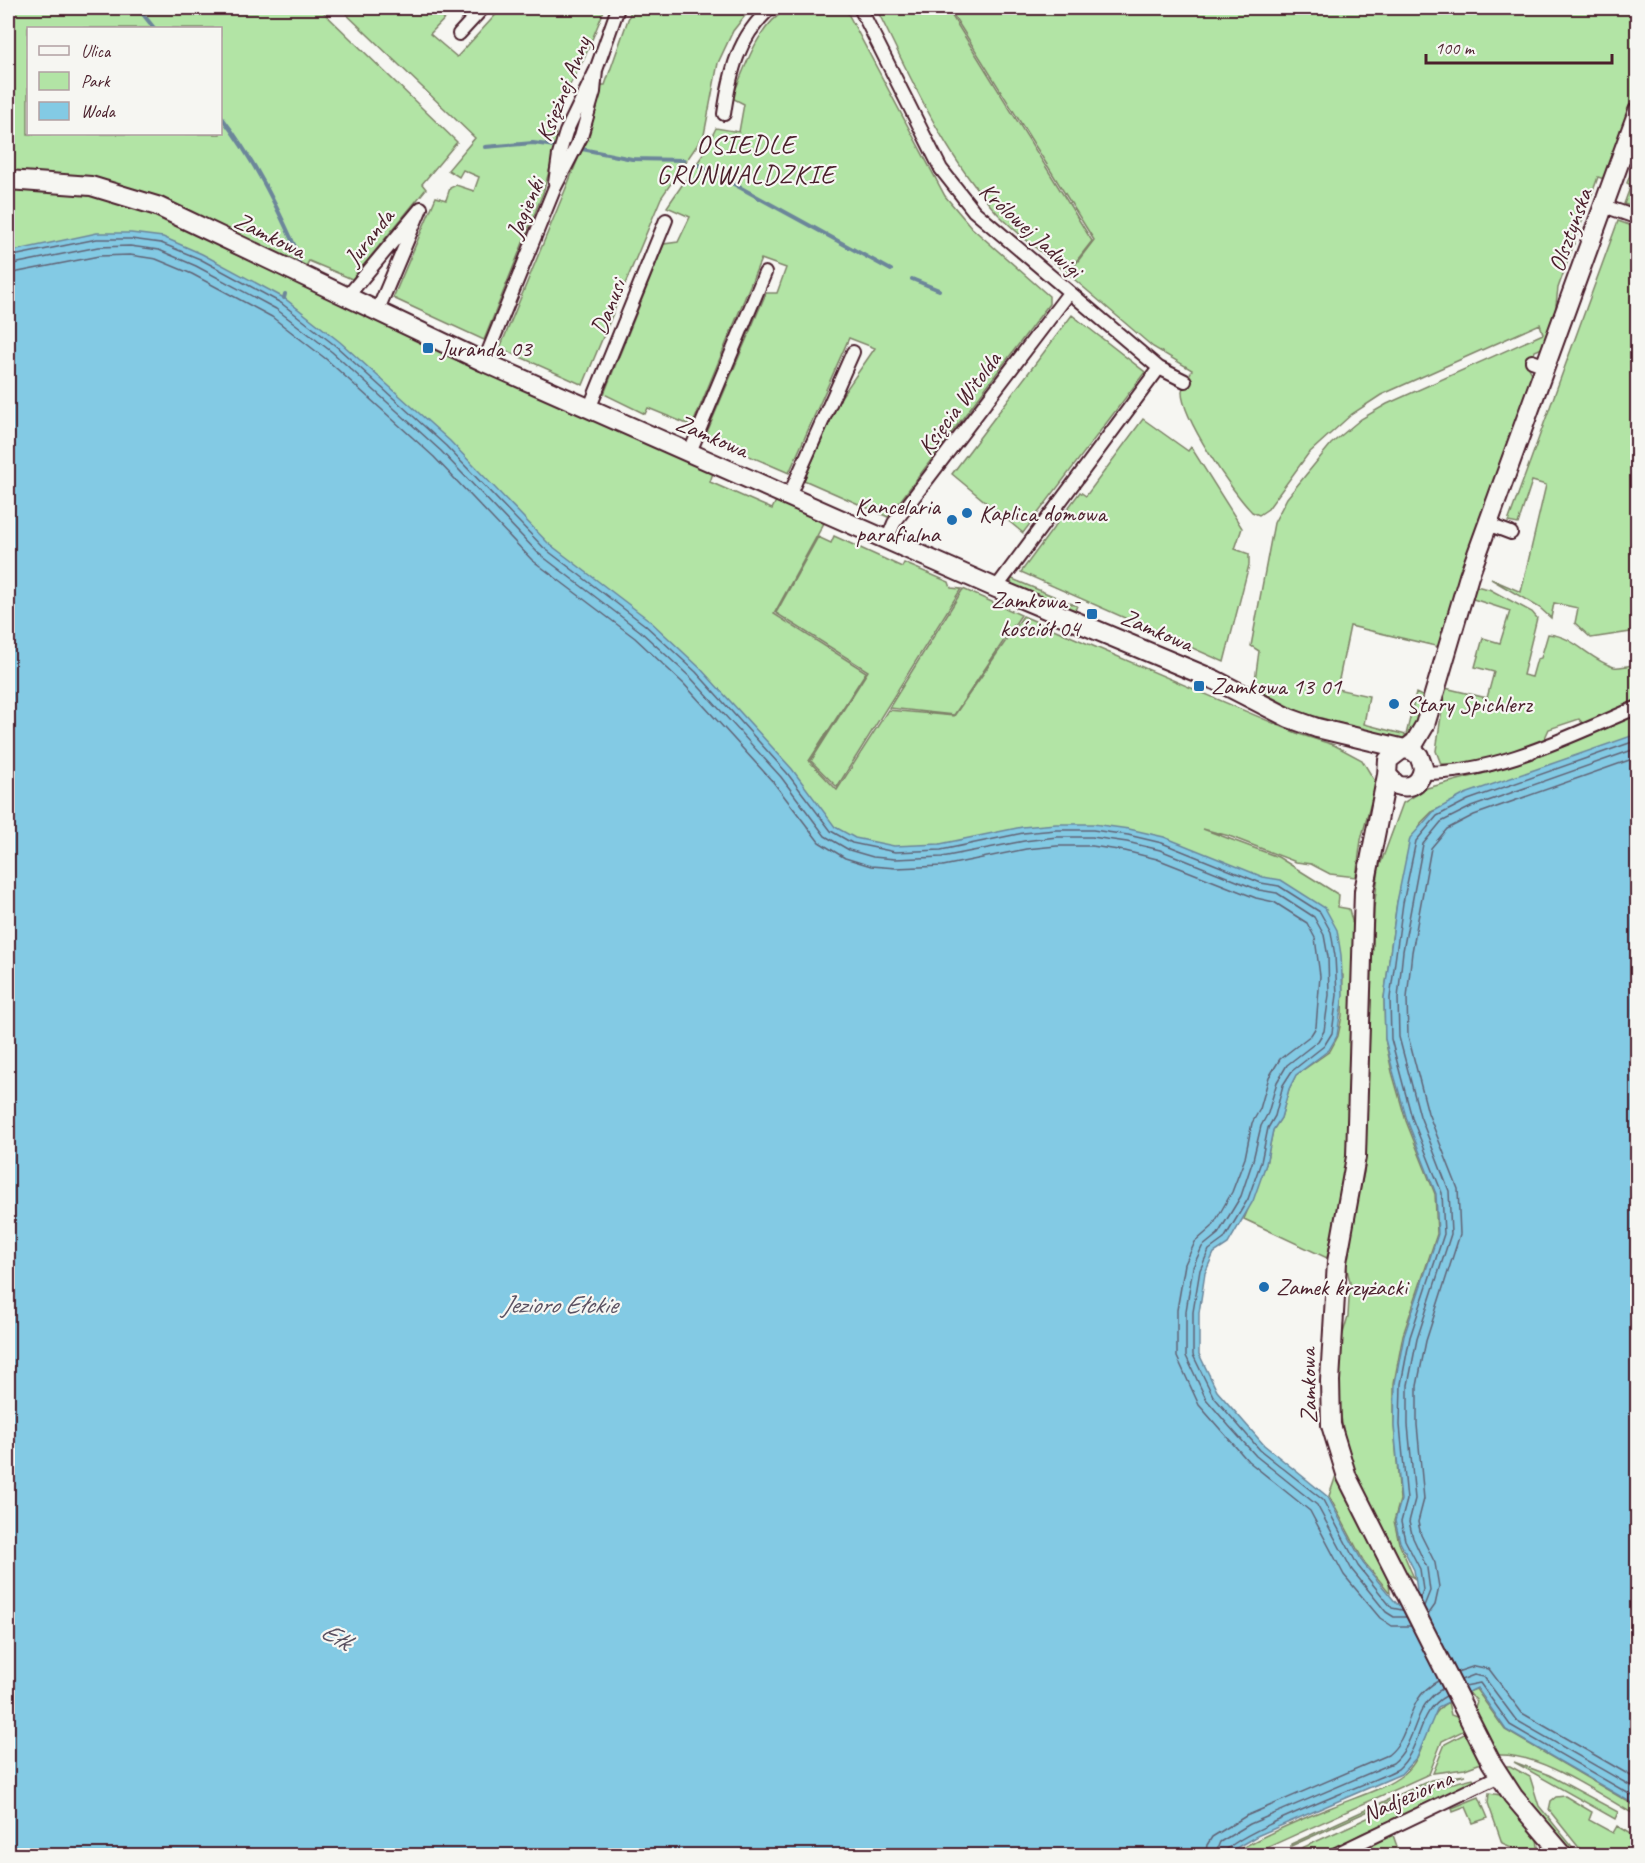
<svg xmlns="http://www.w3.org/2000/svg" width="1645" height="1863" viewBox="0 0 1645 1863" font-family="Caveat,sans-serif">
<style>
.green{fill:#b2e4a5;stroke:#7e8268;stroke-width:1.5;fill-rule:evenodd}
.water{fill:#83cae4;stroke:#6c869a;stroke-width:1.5}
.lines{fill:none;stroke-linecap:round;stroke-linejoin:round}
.shore{stroke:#616375;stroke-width:1.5}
.stream{stroke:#6c869a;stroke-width:4}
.street-casing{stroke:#4a1f2b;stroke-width:16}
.secondary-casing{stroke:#4a1f2b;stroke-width:22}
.street{stroke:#f6f6f2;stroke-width:12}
.secondary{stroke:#f6f6f2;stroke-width:18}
.poi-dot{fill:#1f6fb2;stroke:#f6f6f2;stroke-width:2}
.labels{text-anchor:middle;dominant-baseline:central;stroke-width:4.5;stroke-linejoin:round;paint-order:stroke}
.street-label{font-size:24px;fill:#4a1f2b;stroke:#f6f6f2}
.poi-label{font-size:24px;fill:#4a1f2b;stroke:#f6f6f2;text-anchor:start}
.neighbourhood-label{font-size:26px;letter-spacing:1.5px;fill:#4a1f2b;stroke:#f6f6f2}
.water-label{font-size:26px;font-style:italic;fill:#5b5262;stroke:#f6f6f2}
</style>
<rect width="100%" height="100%" fill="#f6f6f2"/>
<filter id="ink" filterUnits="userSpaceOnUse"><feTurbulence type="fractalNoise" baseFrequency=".0167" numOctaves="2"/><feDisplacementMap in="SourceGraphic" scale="12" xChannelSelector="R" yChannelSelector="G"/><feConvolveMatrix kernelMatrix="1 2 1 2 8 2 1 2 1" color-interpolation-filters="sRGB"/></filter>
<g filter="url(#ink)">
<!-- green -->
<path class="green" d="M 8,8 L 319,8 L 457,142 L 422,184 L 426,189 L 352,279 L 309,261 L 304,270 L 713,473 L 710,482 L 772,509 L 776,501 L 824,523 L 774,614 L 866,672 L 809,761 L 837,790 L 888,710 L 954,716 L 1023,616 L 1299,734 L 1334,745 L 1362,760 L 1376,783 L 1361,840 L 1356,877 L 1330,874 L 1311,864 L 1296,862 L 1229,836 L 1203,829 L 1278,857 L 1339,895 L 1338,907 L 1349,909 L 1354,929 L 1348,1167 L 1327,1258 L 1244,1219 L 1266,1164 L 1273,1130 L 1281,1118 L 1289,1089 L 1296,1075 L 1330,1051 L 1338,1036 L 1342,1016 L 1343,975 L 913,874 L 8,333 ZM 28,28 L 220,28 L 220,134 L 28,134 Z
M 340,8 L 455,8 L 430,34 L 457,57 L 502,8 L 605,8 L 584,59 L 553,116 L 557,143 L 543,193 L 484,340 L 393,298 L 436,197 L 446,200 L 450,188 L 456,185 L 474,191 L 479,177 L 463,170 L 459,177 L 448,170 L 475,138 Z
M 632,8 L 751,8 L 733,31 L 718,63 L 704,135 L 661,198 L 583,385 L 500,348 L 580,154 L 601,85 L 605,85 Z
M 789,8 L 845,8 L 945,196 L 972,228 L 1049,296 L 1049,304 L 888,517 L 804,480 L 841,397 L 875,348 L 849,338 L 789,473 L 705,437 L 766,293 L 777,293 L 786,268 L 761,259 L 692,426 L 648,408 L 645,414 L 604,394 L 664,244 L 678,242 L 690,217 L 667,207 L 702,156 L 716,128 L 739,132 L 744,104 L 732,98 C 746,66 757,25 789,8 Z
M 876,8 L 947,8 L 1092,241 L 1067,273 C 1044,254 1018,235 997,213 C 943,154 912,79 876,8 Z
M 949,8 L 1637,8 L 1637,93 L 1607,180 L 1598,177 L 1558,288 L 1555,313 L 1542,348 L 1535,351 L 1529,368 L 1533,375 L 1485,504 L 1488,505 L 1440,647 L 1350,626 L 1337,689 L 1369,696 L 1364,724 L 1406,735 L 1416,693 L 1424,697 L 1421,722 L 1404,741 L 1300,712 L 1254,688 L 1259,651 L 1251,646 L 1274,523 L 1287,498 L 1331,444 L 1361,419 L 1387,404 L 1543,334 L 1540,324 L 1381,395 L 1352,414 L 1308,454 L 1268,509 L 1259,515 L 1252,512 C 1233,493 1181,417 1182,391 C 1183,385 1189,376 1192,370 L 1153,347 L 1068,274 L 1094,240 Z
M 1637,158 L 1637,208 L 1624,204 L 1631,185 L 1627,183 Z
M 1618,221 L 1638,228 L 1637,631 L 1591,638 L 1575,623 L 1578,608 L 1554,603 L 1551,618 L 1540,608 L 1491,579 L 1521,592 L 1546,485 L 1532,481 L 1518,524 L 1508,522 Z
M 1072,315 L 1145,372 L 1023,533 L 952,474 Z
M 1143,419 L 1188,451 L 1191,447 L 1242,528 L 1235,549 L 1249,554 L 1249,565 L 1224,662 L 1021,572 L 1080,492 L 1086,496 Z
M 834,536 L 902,567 L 904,563 L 949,582 L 951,588 L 961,589 L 837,787 L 811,761 L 868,671 L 776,613 L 818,537 L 831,543 Z
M 1010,578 L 1077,606 L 1075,610 L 1013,587 Z
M 1475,586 L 1489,589 L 1532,612 L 1537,618 L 1523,675 L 1532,677 L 1537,659 L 1541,658 L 1548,634 C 1575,636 1589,660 1614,667 C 1621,668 1631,665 1637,664 L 1637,703 L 1585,726 L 1579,719 L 1549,729 L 1544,740 C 1513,755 1476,765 1441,764 L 1436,751 L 1445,688 L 1487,698 L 1494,672 L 1475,667 L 1483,638 L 1500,643 L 1510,611 L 1470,598 Z
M 963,589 L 1021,615 L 954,715 L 889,708 Z
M 1637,713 L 1637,738 L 1433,811 L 1421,823 L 1397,902 L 1384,998 L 1385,1039 L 1392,1072 L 1406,1121 L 1435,1194 L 1437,1234 L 1403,1335 L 1394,1383 L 1394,1425 L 1400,1500 L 1394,1521 L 1399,1543 L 1414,1578 L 1406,1573 L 1389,1582 L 1390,1593 L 1364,1562 L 1329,1496 L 1346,1446 L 1340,1411 L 1340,1344 L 1348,1316 L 1350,1282 L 1345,1261 L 1365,1167 L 1374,908 L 1379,868 L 1403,803 L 1427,788 L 1489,772 L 1557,748 Z
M 1476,1689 L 1505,1730 L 1637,1807 L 1637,1816 C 1599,1795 1542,1753 1498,1755 L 1474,1710 L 1477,1701 L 1468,1692 Z
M 1448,1702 L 1451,1715 L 1459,1718 L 1465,1730 L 1442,1741 L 1429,1774 L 1251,1855 L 1228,1856 C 1261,1836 1296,1821 1332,1807 C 1356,1797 1383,1790 1404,1774 C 1428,1755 1422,1717 1448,1702 Z
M 1466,1733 L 1481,1763 L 1465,1769 L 1433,1773 L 1445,1744 Z
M 1514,1762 L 1549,1775 L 1618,1812 L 1615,1819 Z
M 1503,1766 L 1510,1766 L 1530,1777 L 1539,1806 L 1579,1855 L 1576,1855 L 1529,1801 Z
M 1465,1775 L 1424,1786 L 1291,1846 L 1291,1844 L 1431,1780 Z
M 1473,1778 L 1475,1782 L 1361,1834 L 1323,1855 L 1295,1855 L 1293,1852 L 1433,1788 Z
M 1489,1793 L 1500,1795 L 1537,1839 L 1539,1854 L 1525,1853 L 1502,1843 L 1488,1803 Z
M 1565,1796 L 1592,1812 L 1589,1820 L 1613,1833 L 1617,1826 L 1637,1838 L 1637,1855 L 1584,1854 L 1549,1810 L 1551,1801 L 1556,1797 Z
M 1479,1797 L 1488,1818 L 1473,1823 L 1466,1807 L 1453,1812 L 1452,1808 Z
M 1393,1835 L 1400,1855 L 1351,1855 Z"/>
<!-- water -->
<path class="water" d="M 97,233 L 131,233 L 163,237 L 202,254 L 284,298 L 340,342 L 450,441 L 548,543 L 649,620 L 700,668 L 792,769 L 835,827 L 855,838 L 894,846 L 940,844 L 1022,827 L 1056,824 L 1093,824 L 1129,829 L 1164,837 L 1263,877 L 1281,880 L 1325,908 L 1337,930 L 1341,955 L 1343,995 L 1337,1036 L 1329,1050 L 1296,1075 L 1289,1089 L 1281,1118 L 1273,1130 L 1266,1164 L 1253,1201 L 1228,1244 L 1214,1253 L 1205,1273 L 1199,1313 L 1199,1354 L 1217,1391 L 1264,1445 L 1328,1497 L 1363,1563 L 1397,1604 L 1408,1604 L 1417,1590 L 1414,1570 L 1400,1542 L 1395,1521 L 1401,1500 L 1394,1426 L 1395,1383 L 1404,1336 L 1438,1234 L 1436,1194 L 1407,1120 L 1393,1071 L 1385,1039 L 1384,998 L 1397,902 L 1410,838 L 1434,811 L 1465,794 L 1637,734 L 1637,1806 L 1506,1730 L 1477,1688 L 1438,1707 L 1417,1757 L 1401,1774 L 1257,1836 L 1224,1855 L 8,1856 L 8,252 Z"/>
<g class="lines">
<!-- shore -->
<path class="shore" d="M 8,257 L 97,239 L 131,239 L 161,243 L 200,259 L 281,303 L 337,347 L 446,446 L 544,548 L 645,625 L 696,672 L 787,773 L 831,831 L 852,843 L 895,852 L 941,850 L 1023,833 L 1056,830 L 1093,830 L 1128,835 L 1162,843 L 1261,883 L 1279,886 L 1320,912 L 1331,932 L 1335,956 L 1337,995 L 1332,1033 L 1324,1046 L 1292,1071 L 1283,1085 L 1275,1116 L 1268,1128 L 1261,1162 L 1248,1199 L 1224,1239 L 1209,1250 L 1200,1270 L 1193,1312 L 1193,1355 L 1213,1396 L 1260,1450 L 1323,1500 L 1358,1566 L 1392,1608 L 1402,1610
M 8,265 L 98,247 L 130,246 L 159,250 L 196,266 L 276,309 L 332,352 L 441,451 L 538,553 L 640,631 L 691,678 L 781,777 L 825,836 L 849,850 L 873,857 L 895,859 L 942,857 L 1024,841 L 1057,837 L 1092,837 L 1127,842 L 1160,850 L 1259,890 L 1277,893 L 1314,917 L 1324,935 L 1328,957 L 1329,995 L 1324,1031 L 1318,1041 L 1287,1065 L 1277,1082 L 1268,1113 L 1261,1126 L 1253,1160 L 1241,1196 L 1218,1234 L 1202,1247 L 1193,1267 L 1186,1311 L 1186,1356 L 1206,1399 L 1229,1426 L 1256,1456 L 1317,1505 L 1352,1570 L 1386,1612 L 1394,1617 L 1406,1617
M 8,274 L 99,256 L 130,255 L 156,259 L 192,274 L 272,317 L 326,359 L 434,457 L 532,560 L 635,638 L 684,684 L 774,783 L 819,842 L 845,858 L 871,866 L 896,868 L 943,866 L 1026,849 L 1057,846 L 1092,846 L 1125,851 L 1157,859 L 1256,898 L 1274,902 L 1307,923 L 1315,938 L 1320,976 L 1316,1027 L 1311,1035 L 1280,1059 L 1269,1077 L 1260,1109 L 1252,1123 L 1245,1158 L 1232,1192 L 1212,1227 L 1195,1242 L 1185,1264 L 1177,1310 L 1177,1357 L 1199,1405 L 1248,1461 L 1310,1511 L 1344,1575 L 1380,1618 L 1392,1626 L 1411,1626
M 1420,1598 L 1423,1590 L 1420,1569 L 1405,1540 L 1401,1522 L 1407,1500 L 1400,1425 L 1401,1384 L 1410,1337 L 1444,1234 L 1442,1193 L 1412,1118 L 1391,1039 L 1390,998 L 1403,903 L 1416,841 L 1437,816 L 1468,800 L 1638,740
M 1424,1606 L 1430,1591 L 1427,1568 L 1413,1538 L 1409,1522 L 1415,1499 L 1408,1425 L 1408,1385 L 1417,1339 L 1451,1234 L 1449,1191 L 1420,1116 L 1399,1037 L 1398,998 L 1403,951 L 1423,844 L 1441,822 L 1471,807 L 1638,748
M 1428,1615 L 1435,1605 L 1439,1587 L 1435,1563 L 1421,1535 L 1418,1522 L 1424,1499 L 1417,1425 L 1417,1386 L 1426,1341 L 1460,1234 L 1458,1189 L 1428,1113 L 1408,1036 L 1407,998 L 1412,952 L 1431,848 L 1447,829 L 1474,815 L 1638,757
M 1457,1672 L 1475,1666 L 1489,1669 L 1522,1713 L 1638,1780
M 1461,1680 L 1474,1675 L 1484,1677 L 1516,1720 L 1638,1790
M 1465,1686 L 1480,1683 L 1510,1725 L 1638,1799
M 1205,1856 L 1207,1845 L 1212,1837 L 1246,1816 L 1388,1755 C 1414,1734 1403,1700 1438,1681
M 1214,1856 L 1220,1842 L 1250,1824 L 1393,1763 C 1418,1742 1412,1705 1442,1689
M 1222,1856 C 1224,1836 1372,1783 1398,1769 C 1422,1748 1417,1711 1446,1696"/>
<!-- stream -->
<path class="stream" d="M 138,8 L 154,28
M 220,115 C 255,161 276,204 299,256 L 299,263
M 485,147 L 533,143 L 555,146
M 582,149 L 632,159 L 684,160
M 699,165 L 891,270
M 912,279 L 939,290
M 284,298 L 285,294"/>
<defs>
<path id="street" d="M 860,8 L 941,169 L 974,211 L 1159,368 L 1185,381
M 459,34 L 483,8
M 724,114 C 730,73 738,36 771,8
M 555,183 L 559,155 L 566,132 L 596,70 L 618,8
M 1604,206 L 1638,218
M 346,298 L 421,208 L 377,312
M 1532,361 L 1546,366
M 484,362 L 555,187 L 581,137 L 594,92 L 596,70
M 589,409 L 666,220
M 690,452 L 765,273
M 789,496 L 853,352
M 1487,524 L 1511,533
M 887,540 L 894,523 L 1069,293
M 996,588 L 1159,368
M 1423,773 C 1499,773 1569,736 1638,707
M 1332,1856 L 1499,1776"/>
<path id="secondary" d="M 8,180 L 91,186 L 157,206 L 484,362 L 996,588 L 1215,680 L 1289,718 L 1317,728 L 1413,751 L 1419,756 L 1423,767 C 1422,782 1411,790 1397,785 L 1387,775 L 1388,760 L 1401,750
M 1406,749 L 1415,742 L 1425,725 L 1469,576 L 1638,111
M 1387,775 L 1364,891 L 1356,1157 L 1337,1262 L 1330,1381 L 1331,1425 L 1347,1477 L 1491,1762 L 1513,1796 L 1564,1856"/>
</defs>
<!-- street casing -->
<use href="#street" class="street-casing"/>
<!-- secondary casing -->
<use href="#secondary" class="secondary-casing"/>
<!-- street -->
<use href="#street" class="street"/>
<!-- secondary -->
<use href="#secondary" class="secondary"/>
</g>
</g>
<!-- markers -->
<g class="poi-dot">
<rect x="422" y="342" width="12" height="12" rx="3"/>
<circle cx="967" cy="513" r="6"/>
<circle cx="952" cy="520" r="6"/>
<rect x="1086" y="608" width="12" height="12" rx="3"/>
<rect x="1193" y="680" width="12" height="12" rx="3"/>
<circle cx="1394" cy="704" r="6"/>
<circle cx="1264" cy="1287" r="6"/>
</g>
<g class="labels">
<!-- street labels -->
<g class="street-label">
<text transform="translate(563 89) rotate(-68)">Księżnej Anny</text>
<text transform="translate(525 208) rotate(-67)">Jagienki</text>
<text transform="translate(1031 230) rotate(42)">Królowej Jadwigi</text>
<text transform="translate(1570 230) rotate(-70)">Olsztyńska</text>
<text transform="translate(270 235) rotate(26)">Zamkowa</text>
<text transform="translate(369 237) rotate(-52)">Juranda</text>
<text transform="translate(608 307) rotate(-68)">Danusi</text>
<text transform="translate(959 403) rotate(-53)">Księcia Witolda</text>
<text transform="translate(712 436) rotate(23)">Zamkowa</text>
<text transform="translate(1157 630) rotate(23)">Zamkowa</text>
<text transform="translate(1308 1386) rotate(-91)">Zamkowa</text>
<text transform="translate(1407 1796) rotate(-24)">Nadjeziorna</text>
</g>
<!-- poi labels -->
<g class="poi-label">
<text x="440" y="348">Juranda 03</text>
<text x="940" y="506" text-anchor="end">Kancelaria<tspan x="940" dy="28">parafialna</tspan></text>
<text x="979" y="513">Kaplica domowa</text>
<text x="1080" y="600" text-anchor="end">Zamkowa -<tspan x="1080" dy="28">kościół 04</tspan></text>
<text x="1211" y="686">Zamkowa 13 01</text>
<text x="1406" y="704">Stary Spichlerz</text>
<text x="1276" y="1287">Zamek krzyżacki</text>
</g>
<!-- neighbourhood labels -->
<g class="neighbourhood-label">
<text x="746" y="144">OSIEDLE<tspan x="746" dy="30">GRUNWALDZKIE</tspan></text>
</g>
<!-- water labels -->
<g class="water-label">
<text x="559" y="1304">Jezioro Ełckie</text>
<text transform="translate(336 1636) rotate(30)">Ełk</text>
</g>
</g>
<!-- margin -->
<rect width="1645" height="1863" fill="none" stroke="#f6f6f2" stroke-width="30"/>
<rect x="15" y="15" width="1615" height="1833" fill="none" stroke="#4a1f2b" stroke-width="2" filter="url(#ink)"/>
<!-- legend -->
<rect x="27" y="27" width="195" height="108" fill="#f6f6f2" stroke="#b1a0a2" stroke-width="1.5"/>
<rect x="39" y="46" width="30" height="9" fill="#f6f6f2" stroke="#b1a0a2" stroke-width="1.5"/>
<text x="81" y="57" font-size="18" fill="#4a1f2b">Ulica</text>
<rect x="39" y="72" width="30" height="18" fill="#b2e4a5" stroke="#b1a0a2" stroke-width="1.5"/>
<text x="81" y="87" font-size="18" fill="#4a1f2b">Park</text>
<rect x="39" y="102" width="30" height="18" fill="#83cae4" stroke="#b1a0a2" stroke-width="1.5"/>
<text x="81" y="117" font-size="18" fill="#4a1f2b">Woda</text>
<!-- scale -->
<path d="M1426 54v9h186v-9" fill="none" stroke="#4a1f2b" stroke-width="3"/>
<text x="1435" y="54" font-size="18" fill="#4a1f2b" stroke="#f6f6f2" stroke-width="4.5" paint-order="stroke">100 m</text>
</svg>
